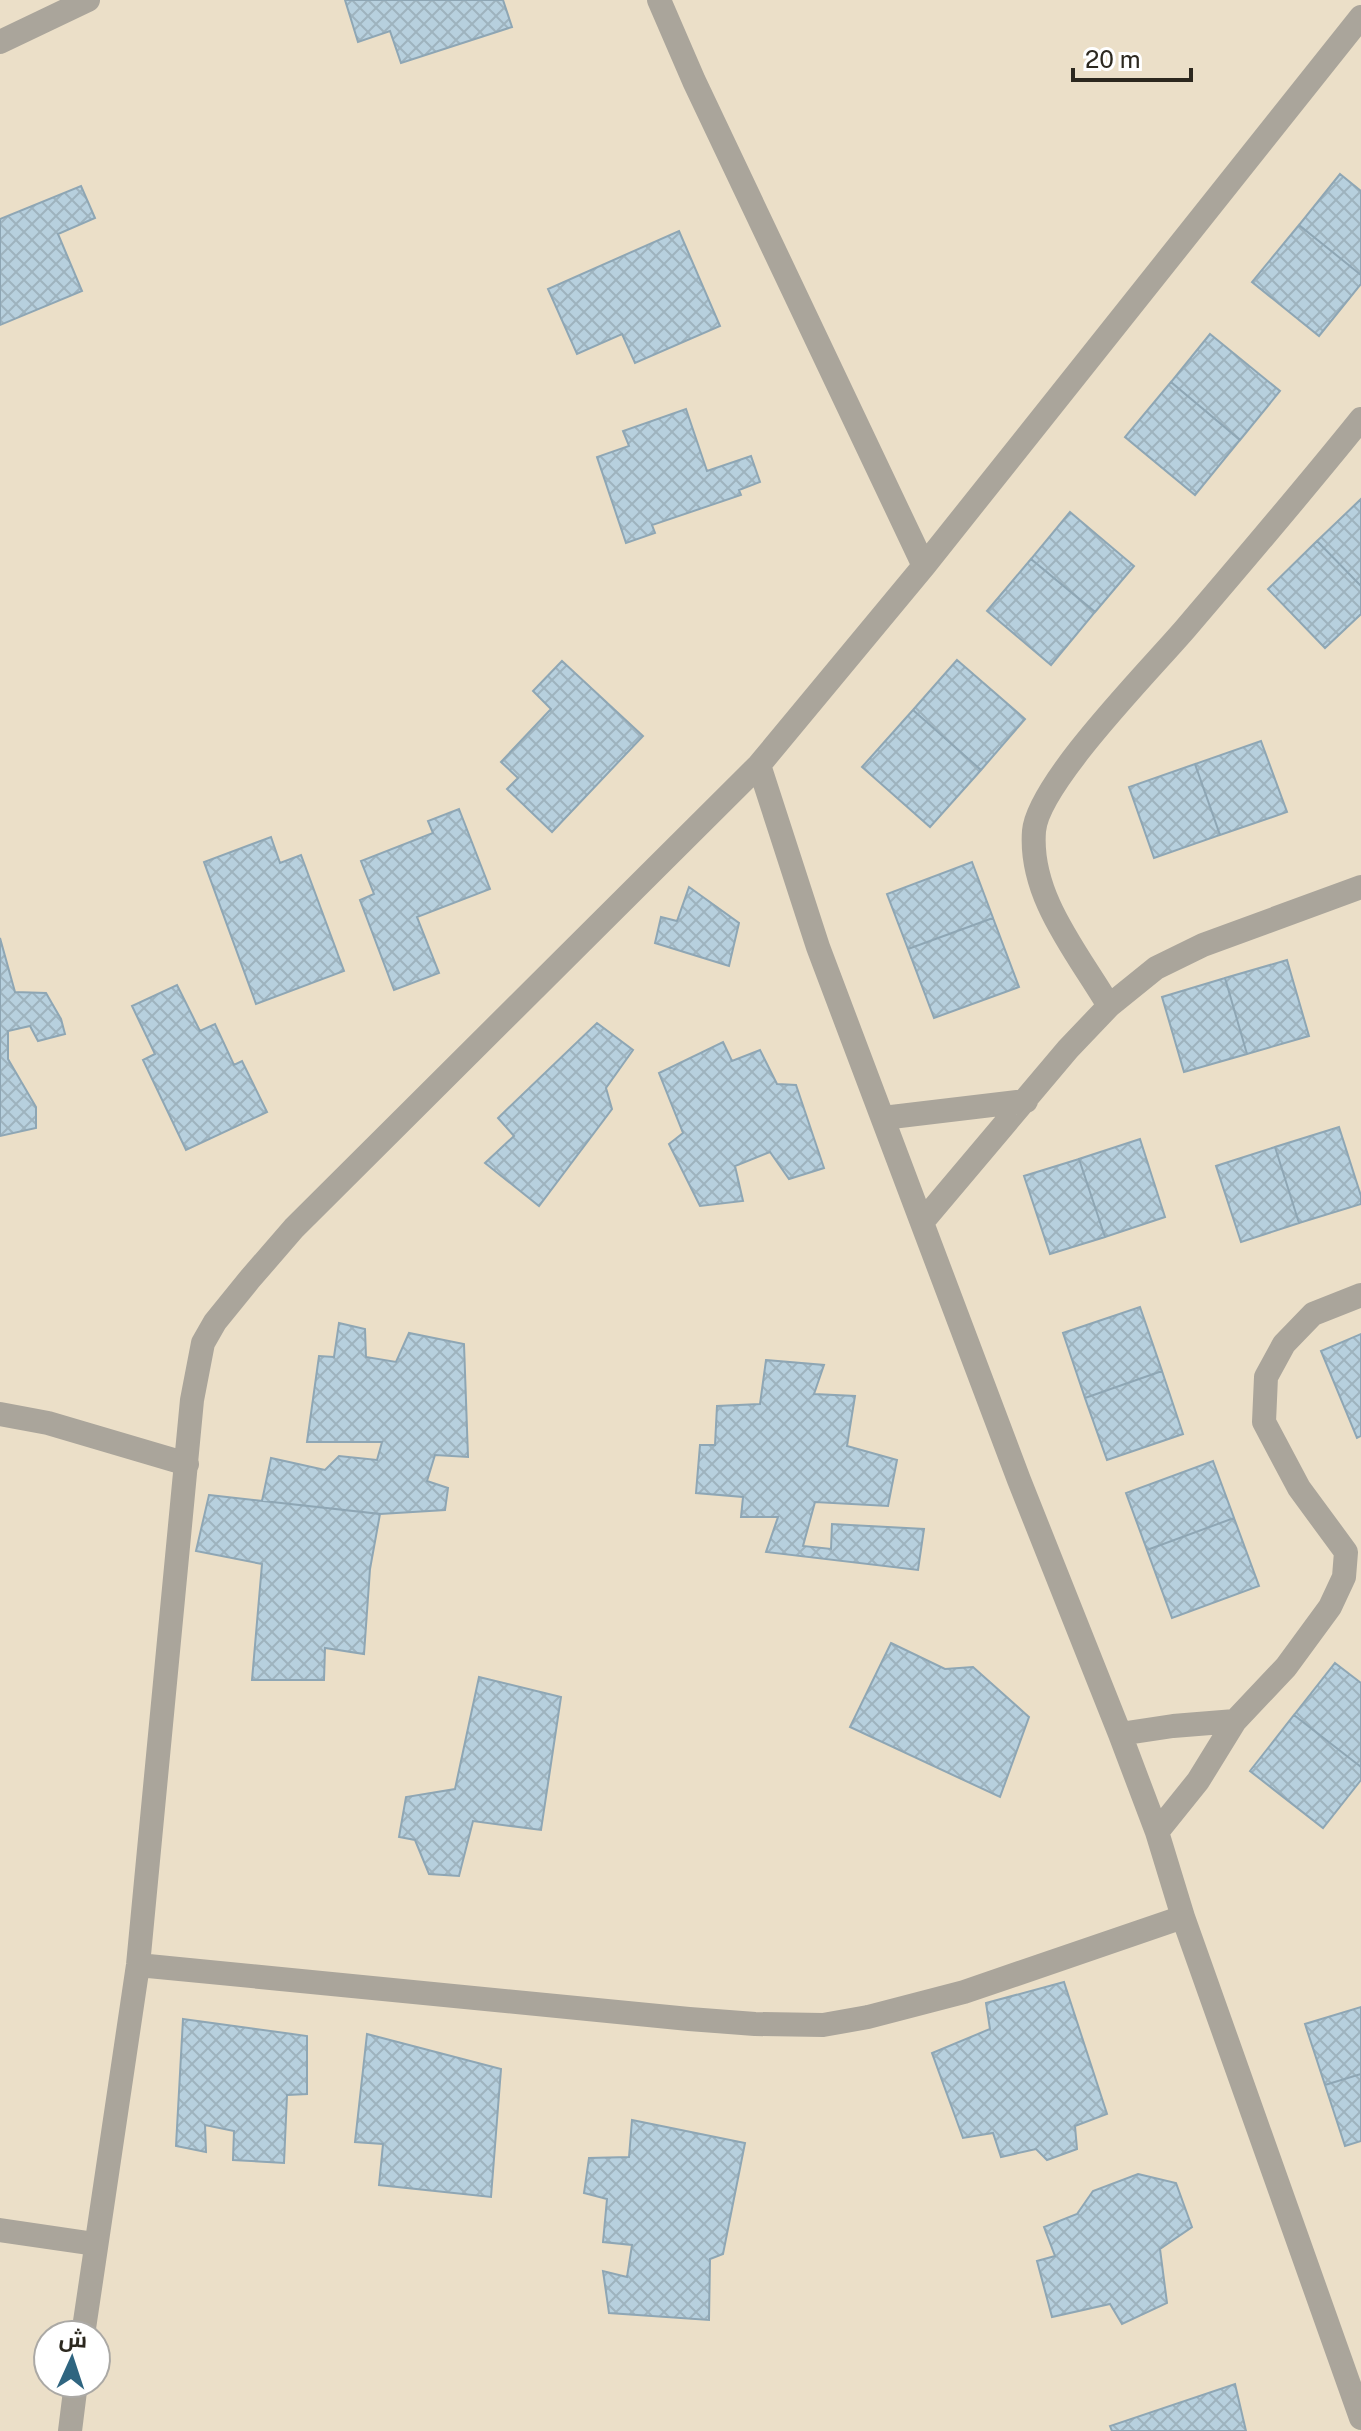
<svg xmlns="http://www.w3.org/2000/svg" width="1361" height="2431" viewBox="0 0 1361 2431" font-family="'Public Sans',Cairo,sans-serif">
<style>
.building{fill:url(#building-cross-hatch);stroke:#8ea6b4;stroke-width:2}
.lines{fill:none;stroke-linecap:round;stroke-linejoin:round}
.minor{stroke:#aaa59b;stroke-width:24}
</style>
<defs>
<pattern id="building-cross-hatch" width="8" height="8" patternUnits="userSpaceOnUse" patternTransform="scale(2)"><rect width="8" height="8" fill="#b7d0de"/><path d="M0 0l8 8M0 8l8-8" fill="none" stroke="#9eb3be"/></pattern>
</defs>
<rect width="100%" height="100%" fill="#ebdfc8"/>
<!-- building -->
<path class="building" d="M 345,0 L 503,0 L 512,27 L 401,63 L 390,31 L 358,42 Z
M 1340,174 L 1361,191 L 1361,275 L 1299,225 Z
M 81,186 L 95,218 L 58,234 L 82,291 L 0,325 L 0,219 Z
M 1299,225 L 1361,275 L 1361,284 L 1319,336 L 1252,282 Z
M 679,231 L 720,326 L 635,363 L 622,334 L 577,354 L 548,289 Z
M 1210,334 L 1280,391 L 1240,440 L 1171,382 Z
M 1171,382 L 1240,440 L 1195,495 L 1125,437 Z
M 686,409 L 707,471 L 751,456 L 760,482 L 739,490 L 741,495 L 652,525 L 655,533 L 626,543 L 597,457 L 629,446 L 623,431 Z
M 1361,499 L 1361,586 L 1317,541 Z
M 1070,512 L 1134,566 L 1095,612 L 1031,559 Z
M 1317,541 L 1361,586 L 1361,614 L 1325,648 L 1268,589 Z
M 1031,559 L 1095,612 L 1051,665 L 987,611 Z
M 957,660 L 1025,719 L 981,770 L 913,710 Z
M 562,661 L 643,736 L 552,832 L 507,789 L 518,778 L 501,762 L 551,709 L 533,691 Z
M 913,710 L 981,770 L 930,827 L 862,767 Z
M 1261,741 L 1287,812 L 1220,835 L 1195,764 Z
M 1195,764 L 1220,835 L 1154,858 L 1129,787 Z
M 459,809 L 490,889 L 417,917 L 439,973 L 394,990 L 360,900 L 374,894 L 361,861 L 433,833 L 428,821 Z
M 271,837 L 280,863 L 301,855 L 344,971 L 256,1004 L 204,862 Z
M 972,862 L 993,918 L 908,949 L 887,894 Z
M 689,887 L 739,923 L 729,966 L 655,943 L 661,917 L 677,921 Z
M 993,918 L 1019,987 L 934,1018 L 908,949 Z
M 0,938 L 15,992 L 46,993 L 61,1019 L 65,1034 L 38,1041 L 30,1026 L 8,1031 L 8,1059 L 36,1107 L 36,1128 L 0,1136 Z
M 1287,960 L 1309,1036 L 1247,1054 L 1225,978 Z
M 1225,978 L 1247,1054 L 1184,1072 L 1162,997 Z
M 177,985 L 200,1031 L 215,1024 L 234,1065 L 242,1061 L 267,1112 L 186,1150 L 143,1060 L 155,1054 L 132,1006 Z
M 597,1023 L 633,1050 L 606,1088 L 612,1109 L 539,1206 L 485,1163 L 514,1136 L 498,1118 Z
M 723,1042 L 732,1061 L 760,1050 L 777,1084 L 796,1085 L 824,1168 L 789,1179 L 770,1152 L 735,1166 L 743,1201 L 700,1206 L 669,1144 L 683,1133 L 659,1073 Z
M 1339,1127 L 1361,1196 L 1361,1204 L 1299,1223 L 1275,1147 Z
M 1140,1139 L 1165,1217 L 1105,1237 L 1079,1159 Z
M 1275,1147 L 1299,1223 L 1241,1242 L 1216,1166 Z
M 1079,1159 L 1105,1237 L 1050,1254 L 1024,1176 Z
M 1140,1307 L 1162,1371 L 1085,1398 L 1063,1333 Z
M 339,1323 L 365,1329 L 366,1357 L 396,1362 L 409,1333 L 464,1344 L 468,1457 L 435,1455 L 427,1481 L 448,1488 L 445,1510 L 380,1514 L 262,1501 L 271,1458 L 325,1470 L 339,1456 L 377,1460 L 382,1442 L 307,1442 L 319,1356 L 334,1357 Z
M 1361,1334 L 1361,1436 L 1357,1438 L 1321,1351 Z
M 766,1360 L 824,1365 L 814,1394 L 855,1396 L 847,1446 L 897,1460 L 888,1506 L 815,1502 L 803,1546 L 831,1549 L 832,1524 L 924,1529 L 918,1570 L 766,1552 L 778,1517 L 741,1517 L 743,1497 L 696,1493 L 700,1445 L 715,1445 L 717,1406 L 760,1404 Z
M 1162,1371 L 1183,1434 L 1107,1460 L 1085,1398 Z
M 1213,1461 L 1234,1518 L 1147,1550 L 1126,1493 Z
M 209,1495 L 380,1514 L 370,1569 L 364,1654 L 325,1648 L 324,1680 L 252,1680 L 262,1564 L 196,1551 Z
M 1234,1518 L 1259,1586 L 1172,1618 L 1147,1550 Z
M 891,1643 L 945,1669 L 973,1667 L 1029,1717 L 1000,1797 L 850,1727 Z
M 1335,1663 L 1361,1683 L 1361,1767 L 1294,1715 Z
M 479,1677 L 561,1697 L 541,1830 L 473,1821 L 459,1876 L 429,1874 L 415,1840 L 399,1837 L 406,1797 L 455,1789 Z
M 1294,1715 L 1361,1767 L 1361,1780 L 1323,1828 L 1250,1771 Z
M 1064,1982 L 1107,2114 L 1075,2126 L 1077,2149 L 1047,2160 L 1036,2149 L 1001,2157 L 993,2133 L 963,2138 L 932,2053 L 990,2029 L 986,2003 Z
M 1361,2007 L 1361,2074 L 1325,2085 L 1305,2024 Z
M 183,2019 L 307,2036 L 307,2094 L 287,2095 L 284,2163 L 233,2160 L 234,2131 L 205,2125 L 206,2152 L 176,2146 Z
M 367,2034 L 501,2069 L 491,2197 L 379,2185 L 383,2144 L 355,2142 Z
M 1361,2074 L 1361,2141 L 1345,2146 L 1325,2085 Z
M 632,2120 L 745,2143 L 723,2254 L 710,2259 L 709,2320 L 609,2313 L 603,2271 L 627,2277 L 632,2245 L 603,2242 L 607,2199 L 584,2193 L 589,2158 L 629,2157 Z
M 1138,2174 L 1176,2183 L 1192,2227 L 1160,2249 L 1167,2303 L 1122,2324 L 1110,2304 L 1052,2317 L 1037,2261 L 1055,2256 L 1044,2227 L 1077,2214 L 1093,2191 Z
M 1235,2384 L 1246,2431 L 1112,2431 L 1110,2426 Z"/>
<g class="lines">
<!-- minor -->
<path class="minor" d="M 659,0 L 694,81 L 924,566
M 0,42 L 88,0
M 759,765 L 818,947 L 1019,1480 L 1120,1734 L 1157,1832 L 1183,1917 L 1361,2418
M 1109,1006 C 1077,952 1029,896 1034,831 C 1038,783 1151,669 1186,628 C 1245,559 1304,490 1361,419
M 883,1118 L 1026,1101
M 923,1221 L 1068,1049 L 1109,1006 L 1156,968 L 1203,945 L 1361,887
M 0,1414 L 48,1423 L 187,1464
M 1120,1734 L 1173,1726 L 1235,1721
M 1157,1832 L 1198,1781 L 1235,1721 L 1286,1667 L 1330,1607 L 1344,1577 L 1346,1552 L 1299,1488 L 1264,1422 L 1266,1377 L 1284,1344 L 1313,1314 L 1361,1295
M 138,1965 L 689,2019 L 755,2024 L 823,2025 L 868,2017 L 964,1992 L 1183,1917
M 0,2230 L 95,2244
M 83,2335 L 138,1965 L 192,1400 L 203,1343 L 215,1322 L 249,1280 L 294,1228 L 759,765 L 924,566 L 1361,17
M 70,2431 L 76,2383"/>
</g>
<!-- north arrow -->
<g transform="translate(72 2359) rotate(3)"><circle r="38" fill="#ffffff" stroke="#aba9a5" stroke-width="2"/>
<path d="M0-6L14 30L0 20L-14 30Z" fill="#2f6580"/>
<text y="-12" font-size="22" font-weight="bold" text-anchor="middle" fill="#2c281f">ش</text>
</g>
<!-- scale -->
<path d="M1073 68v12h118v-12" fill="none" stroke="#2c281f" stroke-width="4"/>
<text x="1085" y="68" font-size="24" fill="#2c281f" stroke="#ffffff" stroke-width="6" paint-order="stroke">20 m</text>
</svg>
